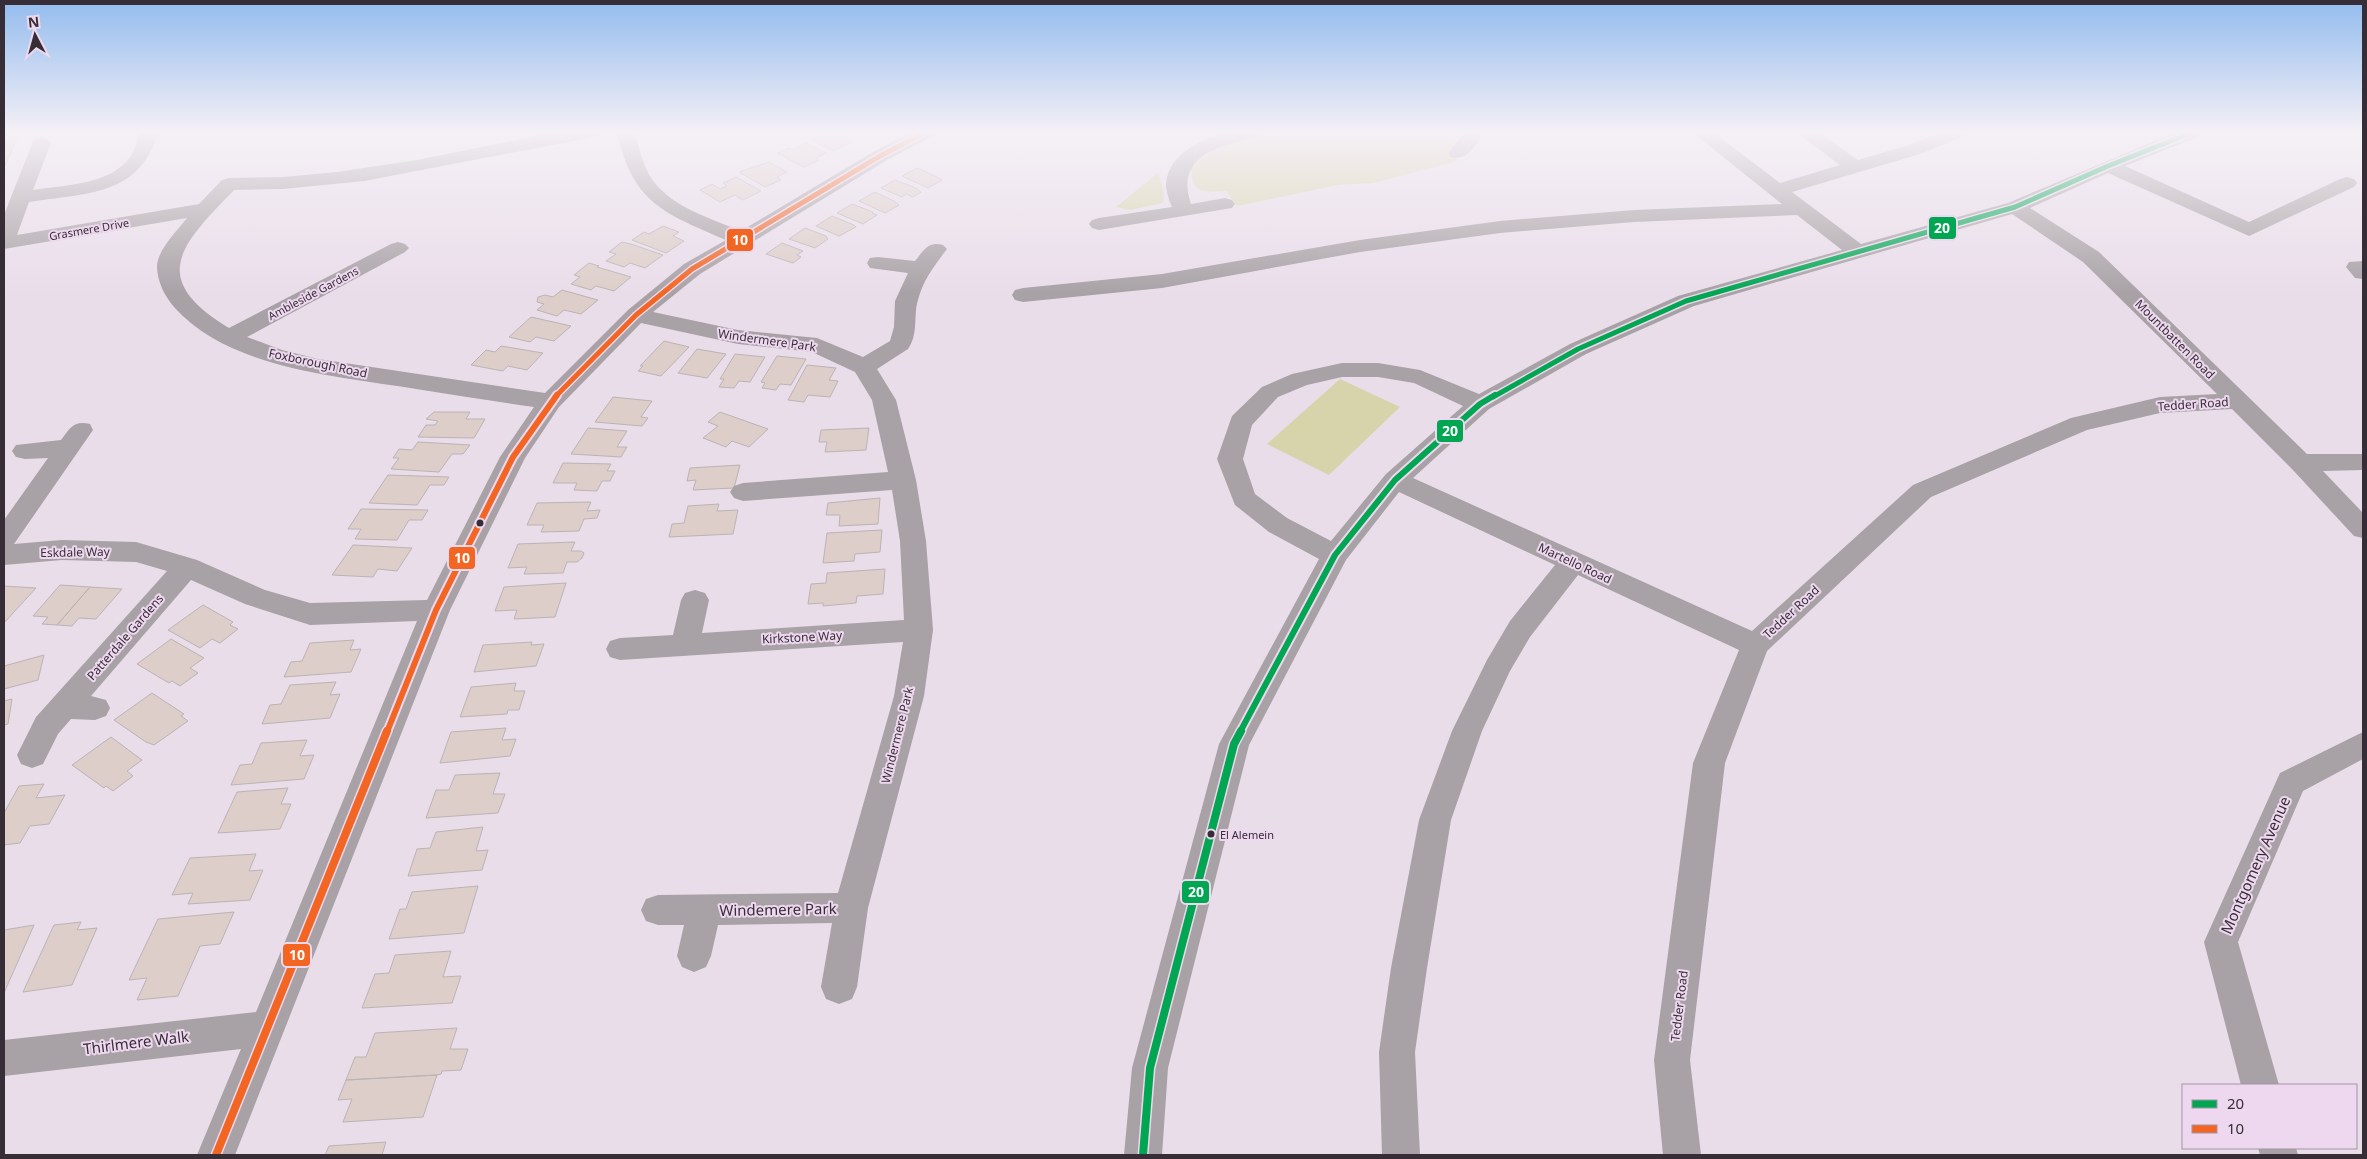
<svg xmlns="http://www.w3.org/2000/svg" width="2367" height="1159" viewBox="0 0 2367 1159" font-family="'Noto Sans',sans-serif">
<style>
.green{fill:#d7d4ab}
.building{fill:#ddcec9;stroke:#bcb3b5}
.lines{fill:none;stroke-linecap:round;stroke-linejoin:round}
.minor{fill:#a8a1a5;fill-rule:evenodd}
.bus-1-far2-casing{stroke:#eed8ef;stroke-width:8}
.bus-1-far1-casing{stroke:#eed8ef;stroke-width:10}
.bus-1-casing{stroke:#eed8ef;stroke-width:11}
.bus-2-far2-casing{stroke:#eed8ef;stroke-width:8}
.bus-2-far1-casing{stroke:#eed8ef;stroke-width:10}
.bus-2-casing{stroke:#eed8ef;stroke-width:11}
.bus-1-far2{stroke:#00a651;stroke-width:5}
.bus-1-far1{stroke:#00a651;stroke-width:6}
.bus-1{stroke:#00a651;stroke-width:8}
.bus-2-far2{stroke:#f26522;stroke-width:5}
.bus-2-far1{stroke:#f26522;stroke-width:6}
.bus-2{stroke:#f26522;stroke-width:8}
.bus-dot{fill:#362d36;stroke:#eed8ef;stroke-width:2}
.labels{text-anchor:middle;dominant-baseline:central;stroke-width:4;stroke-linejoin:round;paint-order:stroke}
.far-street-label{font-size:11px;fill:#362d36;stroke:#eed8ef}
.bus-label{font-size:11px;fill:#362d36;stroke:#eed8ef;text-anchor:start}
.street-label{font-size:12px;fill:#362d36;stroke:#eed8ef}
.near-street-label{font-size:15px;fill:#362d36;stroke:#eed8ef}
.line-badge{stroke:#eed8ef;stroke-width:2}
.badge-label{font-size:14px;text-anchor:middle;font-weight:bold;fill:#fff}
</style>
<rect width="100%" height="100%" fill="#e9ddea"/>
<!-- green -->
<path class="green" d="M 1264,132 L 1444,132 L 1449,134 L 1456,142 L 1454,149 L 1457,161 L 1374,183 L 1338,185 L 1237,206 L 1226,191 C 1205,192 1192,195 1191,169 C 1212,148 1237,140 1264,132 Z
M 1159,172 L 1164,195 L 1163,203 L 1130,210 L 1116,207 Z
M 1340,379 L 1400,407 L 1329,475 L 1267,444 Z"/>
<!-- building -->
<path class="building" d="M 4,132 L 20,132 L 4,168 Z
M 817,132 L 835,132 L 853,141 L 833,151 L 811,140 L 814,138 L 810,136 Z
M 806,143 L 826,153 L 816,158 L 819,160 L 804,167 L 777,153 L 789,148 L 793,150 Z
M 769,162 L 787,172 L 777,177 L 781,180 L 765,187 L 739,172 Z
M 917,168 L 937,177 L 942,180 L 928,188 L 902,176 Z
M 736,177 L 761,191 L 743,200 L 735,195 L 720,202 L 700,190 L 712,184 L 720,189 L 727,186 L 723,183 Z
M 895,180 L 916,188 L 921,192 L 913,197 L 906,194 L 902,197 L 881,188 Z
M 875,192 L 894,201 L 899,205 L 885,213 L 859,201 Z
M 852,204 L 873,212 L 872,213 L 877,215 L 863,224 L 837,213 Z
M 832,216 L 854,225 L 856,227 L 839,236 L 816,226 Z
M 663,226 L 679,232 L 673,236 L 684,241 L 666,253 L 632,240 L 644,232 L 649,234 Z
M 805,228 L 826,236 L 828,239 L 815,248 L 789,239 Z
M 622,242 L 631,244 L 663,255 L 645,268 L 630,263 L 624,267 L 606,261 L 616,254 L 609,252 Z
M 782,243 L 803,251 L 797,255 L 801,257 L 793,263 L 766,254 Z
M 589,263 L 599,266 L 597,267 L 631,277 L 614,291 L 596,286 L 591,290 L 571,284 L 580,277 L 574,275 Z
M 562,290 L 598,300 L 581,314 L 564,310 L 557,316 L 537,310 L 544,304 L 537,302 L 538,297 L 545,295 L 553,297 Z
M 531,317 L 571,326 L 554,341 L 536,337 L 530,342 L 509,337 Z
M 664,341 L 689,347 L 661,376 L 638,371 L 643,366 L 640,366 Z
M 501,346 L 543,353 L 527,370 L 508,366 L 503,371 L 471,365 L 486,350 L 495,352 Z
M 697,349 L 726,354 L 707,378 L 678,373 Z
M 735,354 L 765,357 L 750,382 L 739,381 L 734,388 L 719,387 L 724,379 L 720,379 Z
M 777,356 L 806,359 L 791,385 L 780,384 L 776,390 L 762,388 L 765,383 L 761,382 Z
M 807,365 L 836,368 L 829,380 L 838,381 L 830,397 L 808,395 L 804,402 L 788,400 Z
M 613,397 L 652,401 L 641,417 L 648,418 L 642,426 L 595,422 Z
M 434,412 L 470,412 L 466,419 L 485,419 L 474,438 L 418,437 L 426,425 L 435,425 L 438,421 L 426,419 Z
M 720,412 L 768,429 L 749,447 L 732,441 L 726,447 L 703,438 L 718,426 L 708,422 Z
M 588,428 L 627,431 L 617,447 L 627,447 L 621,457 L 571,454 Z
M 869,428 L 866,450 L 825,452 L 827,442 L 819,442 L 821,430 Z
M 418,442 L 470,445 L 463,454 L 452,454 L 439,472 L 391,469 L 399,458 L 393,458 L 399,449 L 412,450 Z
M 563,463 L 611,464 L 607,471 L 615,471 L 610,481 L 602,481 L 597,491 L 574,490 L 577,483 L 553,483 Z
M 740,465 L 734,488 L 693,490 L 696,480 L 687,481 L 690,468 Z
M 388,475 L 449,477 L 444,485 L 430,485 L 417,505 L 369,503 Z
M 880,498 L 878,524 L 839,526 L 840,515 L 826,515 L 828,503 Z
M 591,502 L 587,511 L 600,510 L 597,518 L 584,519 L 579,531 L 541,532 L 544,525 L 527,525 L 537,503 Z
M 719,504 L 717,511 L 738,510 L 733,534 L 669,537 L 672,524 L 684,523 L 688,506 Z
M 361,509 L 428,510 L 422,520 L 409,520 L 397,540 L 355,539 L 361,529 L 348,529 Z
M 882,530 L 880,552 L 855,554 L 854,561 L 823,563 L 827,533 Z
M 575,542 L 571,551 L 581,551 L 584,553 L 582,558 L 577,562 L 567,562 L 563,573 L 524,574 L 527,567 L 508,568 L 518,544 Z
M 353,545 L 412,548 L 397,571 L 378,569 L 373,577 L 332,575 Z
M 885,569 L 883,594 L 857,596 L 856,603 L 823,606 L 823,603 L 808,604 L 811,584 L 826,583 L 827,573 Z
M 566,583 L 555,617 L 514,619 L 517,610 L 495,611 L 504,587 Z
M 60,585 L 90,587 L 57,625 L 42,624 L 48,617 L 33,616 Z
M 4,586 L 36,588 L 4,623 Z
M 90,587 L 122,589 L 96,619 L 79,618 L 72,626 L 57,625 Z
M 203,605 L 233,622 L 230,625 L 238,629 L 220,643 L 212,639 L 200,648 L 168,630 Z
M 171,639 L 204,658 L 190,668 L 198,673 L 180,686 L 172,681 L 169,683 L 137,664 Z
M 354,640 L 350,650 L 361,649 L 351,672 L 284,677 L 291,662 L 302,661 L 310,643 Z
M 532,642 L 531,645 L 544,644 L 536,666 L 474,672 L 483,645 Z
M 44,655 L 38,680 L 4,689 L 4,666 Z
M 336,682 L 330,695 L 340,694 L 330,718 L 262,724 L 270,705 L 281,704 L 290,685 Z
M 516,683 L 514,691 L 525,691 L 519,710 L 508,710 L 507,714 L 460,717 L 471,687 Z
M 152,693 L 184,714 L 181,716 L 188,721 L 154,745 L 146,742 L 114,720 Z
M 12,699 L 8,724 L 4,725 L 4,701 Z
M 506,728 L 502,740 L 516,739 L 510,756 L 440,763 L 451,732 Z
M 111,737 L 142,760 L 127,771 L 133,776 L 113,791 L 106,786 L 104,788 L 72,765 Z
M 307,740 L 300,756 L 314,755 L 304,779 L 231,785 L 240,765 L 252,764 L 261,743 Z
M 500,773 L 493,794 L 505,794 L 498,813 L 426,818 L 436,790 L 449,790 L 455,775 Z
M 44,784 L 36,798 L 65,795 L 49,824 L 30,826 L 20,843 L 4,845 L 4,813 L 19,786 Z
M 288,788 L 281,804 L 291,804 L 280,829 L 218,833 L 237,792 Z
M 483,827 L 476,851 L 488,850 L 482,870 L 408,876 L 417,849 L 430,848 L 436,832 Z
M 256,854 L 249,871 L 263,870 L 250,900 L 188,904 L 193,893 L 172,895 L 190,858 Z
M 478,886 L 464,933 L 389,939 L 400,909 L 406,909 L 412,892 Z
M 234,912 L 220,944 L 200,946 L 178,996 L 137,1000 L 147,978 L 129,980 L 158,919 Z
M 81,922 L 77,930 L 97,928 L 72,985 L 23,992 L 54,925 Z
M 34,925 L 4,993 L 4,930 Z
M 451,951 L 443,977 L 461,976 L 452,1003 L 362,1008 L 375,974 L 389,973 L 395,955 Z
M 457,1028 L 450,1049 L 468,1049 L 461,1070 L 442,1071 L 441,1074 L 437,1075 L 346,1080 L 355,1057 L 366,1057 L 375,1033 Z
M 437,1075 L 423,1117 L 343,1122 L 352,1099 L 338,1100 L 346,1080 Z
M 386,1142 L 382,1155 L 325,1155 L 329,1146 Z"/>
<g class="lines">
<!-- minor -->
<path class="minor" d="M 140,132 L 158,132 C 140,197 85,193 29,202 L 17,235 L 199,204 L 222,180 L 229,178 L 283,177 L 337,172 L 417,160 L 555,132 L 598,132 L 596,136 L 589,138 L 364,181 L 283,189 L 234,190 C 182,244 146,278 229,328 L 391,244 L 398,242 L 405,244 L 409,248 L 405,252 L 247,337 L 282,350 L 318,359 L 545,393 L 628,310 L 684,264 L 726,240 C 664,213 633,204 617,132 L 635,132 C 639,147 642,163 650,176 C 668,206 710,218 741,231 L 873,152 L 911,132 L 935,132 L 933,136 L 887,160 L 700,274 L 653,312 L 738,330 L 817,338 L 863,357 L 890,341 L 894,327 L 895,301 L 908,273 L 870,268 L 867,263 L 870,258 L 878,257 L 915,261 C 924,250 928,241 943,245 L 947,249 C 935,265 923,280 918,300 C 913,316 919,333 908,349 L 877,369 L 896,400 L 916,480 L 926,541 L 933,630 L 924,696 L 868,908 L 857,987 L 852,999 L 839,1004 L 826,999 L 821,987 L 832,923 L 718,925 L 711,956 L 706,967 L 694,972 L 682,967 L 677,956 L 684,925 L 658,925 L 646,921 L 641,910 L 646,899 L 658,895 L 838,893 L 894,696 L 903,642 L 620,660 L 610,657 L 606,649 L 610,641 L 620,638 L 673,635 L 681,600 L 685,593 L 695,590 L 705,593 L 709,600 L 702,633 L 904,620 L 900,541 L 892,490 L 743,501 L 734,498 L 730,492 L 734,486 L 743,483 L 888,472 L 872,400 L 855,372 L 812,352 L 738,344 L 641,323 L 559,407 L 525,458 L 450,610 L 235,1155 L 197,1155 L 241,1049 L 4,1076 L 4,1040 L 256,1012 L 417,621 L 310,625 L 245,604 L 191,580 L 91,696 L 106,700 L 110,708 L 106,716 L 95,720 L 71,719 L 58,734 L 43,764 L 32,768 L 21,764 L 17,755 L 36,717 L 167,571 L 136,562 L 62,560 L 4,565 L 4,520 L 48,458 L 25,459 L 16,457 L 12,451 L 16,445 L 61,440 C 70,428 74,420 90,424 L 93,430 L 14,544 L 62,540 L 136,542 L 197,560 L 265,590 L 310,603 L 427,600 L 500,457 L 534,407 C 493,401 452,395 410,388 C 335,376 228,368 174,307 C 165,296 157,282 157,266 C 158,249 177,231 187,218 L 4,249 L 4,215 L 34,139 L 41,137 L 48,139 L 51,143 L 33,190 C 63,185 111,185 130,157 C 135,150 137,141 140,132 Z
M 1229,132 L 1260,132 L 1258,136 C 1221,146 1174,155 1191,204 L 1225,198 L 1232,200 L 1235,204 L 1232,208 L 1099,230 L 1092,228 L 1089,224 L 1092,220 L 1099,218 L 1172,207 C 1169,200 1166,191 1166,184 C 1169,152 1203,139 1229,132 Z
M 1465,132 L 1480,132 L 1482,135 C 1474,147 1467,161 1451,157 L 1448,153 Z
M 1692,132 L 1713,132 L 1780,183 L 1840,165 L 1796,132 L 1818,132 L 1858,160 L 1909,145 L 1940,132 L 1965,132 L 1963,136 L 1923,153 L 1792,192 L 1861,244 L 2008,203 L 2176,132 L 2202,132 L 2200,136 L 2125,166 L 2249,222 L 2340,179 L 2347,177 L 2354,179 L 2357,183 L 2354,187 L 2249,236 L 2108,173 L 2030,208 L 2099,252 L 2307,454 L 2363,454 L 2363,470 L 2323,471 L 2363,513 L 2363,538 L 2354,536 L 2292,469 L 2232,409 L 2160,413 L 2087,430 L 1931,497 L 1767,651 L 1725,763 L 1690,1060 L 1701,1155 L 1663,1155 L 1654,1060 L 1693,763 L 1739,650 L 1578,575 L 1530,637 L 1510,671 L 1482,731 L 1451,820 L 1427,968 L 1415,1052 L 1420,1155 L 1382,1155 L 1379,1052 L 1391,968 L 1419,820 L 1452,731 L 1487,660 L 1510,621 L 1555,565 L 1399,492 L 1346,560 L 1249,745 L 1168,1068 L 1162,1155 L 1124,1155 L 1132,1068 L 1219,744 L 1319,559 L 1269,532 L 1235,505 L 1217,459 L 1232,416 L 1262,387 L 1292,374 L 1342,363 L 1378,363 L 1420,370 L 1479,394 L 1570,344 L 1678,296 L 1842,250 L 1797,215 L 1634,222 L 1500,233 L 1360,252 L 1162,288 L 1023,302 L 1015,300 L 1012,295 L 1015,290 L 1023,288 L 1162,274 L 1360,240 L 1500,221 L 1634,210 L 1782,204 ZM 2012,214 L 2083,262 L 2217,394 L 2160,397 L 2071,418 L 1913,485 L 1752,631 L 1413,478 L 1489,409 L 1586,354 L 1694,306 ZM 1342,377 L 1378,377 L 1414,383 L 1463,406 L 1386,474 L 1331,541 L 1287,518 L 1255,494 L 1243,459 L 1252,425 L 1278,397 L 1307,385 Z
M 2363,261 L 2363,279 L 2355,278 L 2346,267 L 2349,262 Z
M 2363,732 L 2363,759 L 2303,791 L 2238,942 L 2279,1085 L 2241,1085 L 2204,942 L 2280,773 Z
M 2258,1148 L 2296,1148 L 2298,1155 L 2260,1155 Z"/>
<defs>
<path id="bus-1-far2" d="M 1493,397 L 1578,349 L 1686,301 L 2015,207 L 2108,166 L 2193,132"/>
<path id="bus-1-far1" d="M 1240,732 L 1335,555 L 1395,480 L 1480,404 L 1495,395"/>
<path id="bus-1" d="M 1143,1155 L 1150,1068 L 1234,744 L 1241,731"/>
<path id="bus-2-far2" d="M 555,397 L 636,315 L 692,269 L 880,156 L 926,132"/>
<path id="bus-2-far1" d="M 387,732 L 436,610 L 513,457 L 557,395"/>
<path id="bus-2" d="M 216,1155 L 387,731"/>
</defs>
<!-- bus-1-far2 casing -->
<use href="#bus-1-far2" class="bus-1-far2-casing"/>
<!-- bus-1-far1 casing -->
<use href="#bus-1-far1" class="bus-1-far1-casing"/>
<!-- bus-1 casing -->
<use href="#bus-1" class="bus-1-casing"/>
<!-- bus-2-far2 casing -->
<use href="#bus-2-far2" class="bus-2-far2-casing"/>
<!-- bus-2-far1 casing -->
<use href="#bus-2-far1" class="bus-2-far1-casing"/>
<!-- bus-2 casing -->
<use href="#bus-2" class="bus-2-casing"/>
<!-- bus-1-far2 -->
<use href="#bus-1-far2" class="bus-1-far2"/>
<!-- bus-1-far1 -->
<use href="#bus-1-far1" class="bus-1-far1"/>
<!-- bus-1 -->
<use href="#bus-1" class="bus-1"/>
<!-- bus-2-far2 -->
<use href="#bus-2-far2" class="bus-2-far2"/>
<!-- bus-2-far1 -->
<use href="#bus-2-far1" class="bus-2-far1"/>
<!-- bus-2 -->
<use href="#bus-2" class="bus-2"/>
</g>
<!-- sky -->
<linearGradient id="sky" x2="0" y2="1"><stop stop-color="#93bcee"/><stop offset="0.45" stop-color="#f5f0f6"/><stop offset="1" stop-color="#f5f0f6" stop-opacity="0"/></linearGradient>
<rect width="2367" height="294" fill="url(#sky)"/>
<!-- markers -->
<g class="bus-dot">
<circle cx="480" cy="523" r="4.5"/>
<circle cx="1211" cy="834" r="4.5"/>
</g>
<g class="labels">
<!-- far-street labels -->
<g class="far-street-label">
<text transform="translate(89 229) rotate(-10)">Grasmere Drive</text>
<text transform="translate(313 293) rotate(-28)">Ambleside Gardens</text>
</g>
<!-- bus labels -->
<g class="bus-label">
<text x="1220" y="834">El Alemein</text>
</g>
<!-- street labels -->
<g class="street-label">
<text transform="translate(2175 339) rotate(45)">Mountbatten Road</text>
<text transform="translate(767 340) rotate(8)">Windermere Park</text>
<text transform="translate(318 363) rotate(12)">Foxborough Road</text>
<text transform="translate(2193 404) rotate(-4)">Tedder Road</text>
<text transform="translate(75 552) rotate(-1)">Eskdale Way</text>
<text transform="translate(1575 563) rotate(25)">Martello Road</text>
<text transform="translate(1791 612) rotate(-43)">Tedder Road</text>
<text transform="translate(125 637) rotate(-49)">Patterdale Gardens</text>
<text transform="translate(802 637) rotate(-3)">Kirkstone Way</text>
<text transform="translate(897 735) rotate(-76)">Windermere Park</text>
<text transform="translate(1679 1006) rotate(-83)">Tedder Road</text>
</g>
<!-- near-street labels -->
<g class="near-street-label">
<text transform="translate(2255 865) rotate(-66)">Montgomery Avenue</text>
<text transform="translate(778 909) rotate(-1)">Windemere Park</text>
<text transform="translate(136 1042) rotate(-7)">Thirlmere Walk</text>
</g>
</g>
<g class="line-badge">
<rect x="1928" y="216" width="29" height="24" rx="5" fill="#00a651"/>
<rect x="726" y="228" width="28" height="24" rx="5" fill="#f26522"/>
<rect x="1436" y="419" width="28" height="24" rx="5" fill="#00a651"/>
<rect x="448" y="546" width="28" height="24" rx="5" fill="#f26522"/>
<rect x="1181" y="880" width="29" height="24" rx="5" fill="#00a651"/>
<rect x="282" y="943" width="29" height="24" rx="5" fill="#f26522"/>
</g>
<g class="badge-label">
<text x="1942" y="233">20</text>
<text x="740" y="245">10</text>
<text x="1450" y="436">20</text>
<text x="462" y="563">10</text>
<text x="1196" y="897">20</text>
<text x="297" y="960">10</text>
</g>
<!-- border -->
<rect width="2367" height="1159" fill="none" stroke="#362d36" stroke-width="10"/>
<!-- legend -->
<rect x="2182" y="1084" width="175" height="65" fill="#eed8ef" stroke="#a494a5"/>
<rect x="2192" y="1100" width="25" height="8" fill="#00a651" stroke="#a494a5"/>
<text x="2227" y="1109" font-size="15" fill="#362d36">20</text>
<rect x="2192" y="1125" width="25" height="8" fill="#f26522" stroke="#a494a5"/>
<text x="2227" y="1134" font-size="15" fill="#362d36">10</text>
<!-- north arrow -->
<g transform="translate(35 35) rotate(354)" stroke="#eed8ef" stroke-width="4" paint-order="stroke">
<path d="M0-4L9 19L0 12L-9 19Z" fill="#362d36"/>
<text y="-8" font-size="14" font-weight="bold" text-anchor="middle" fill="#362d36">N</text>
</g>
</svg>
